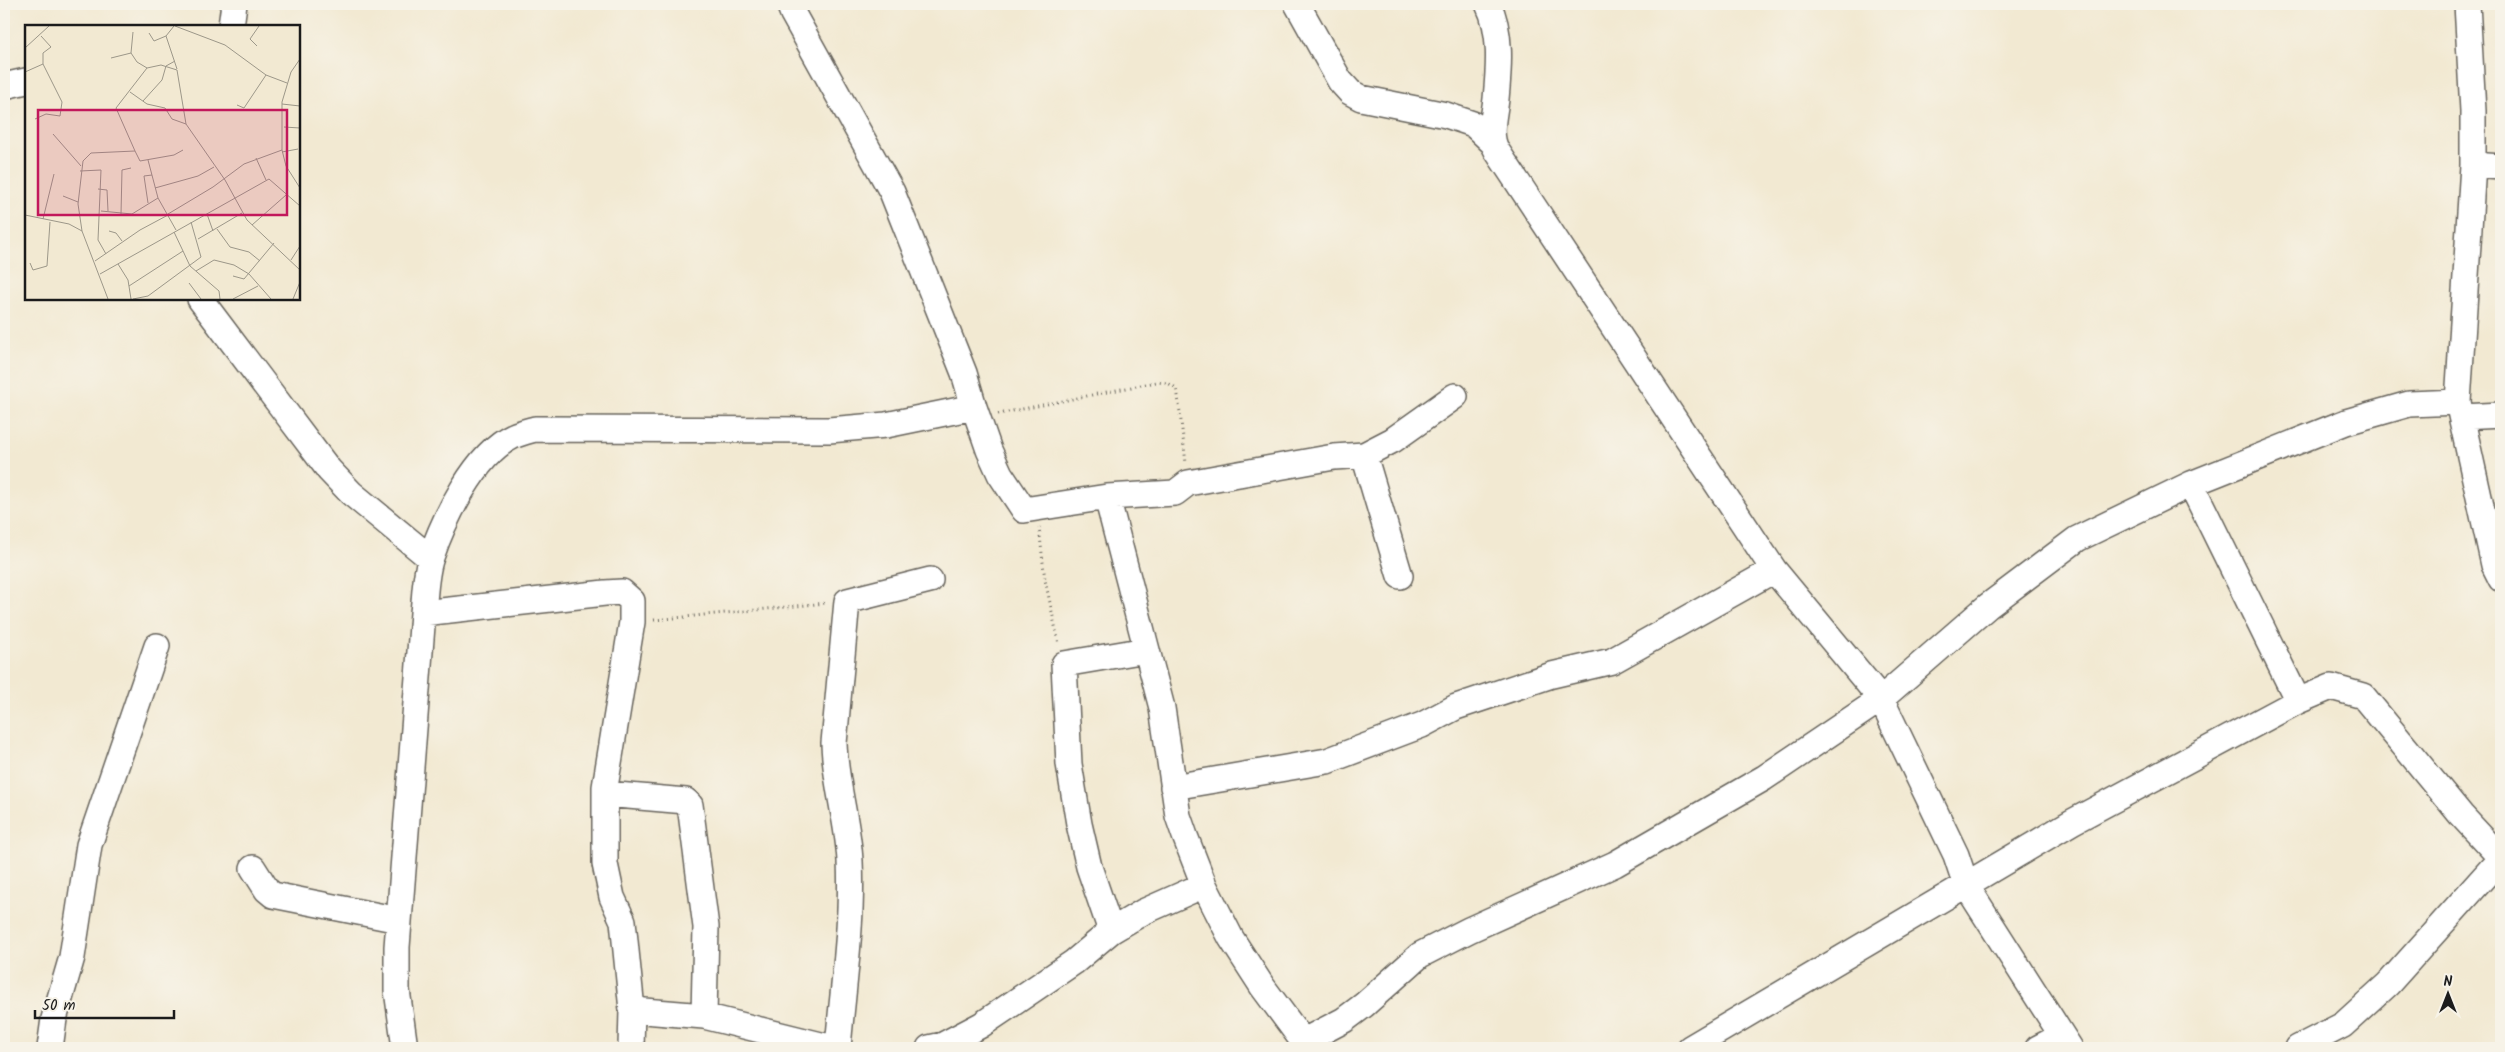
<svg xmlns="http://www.w3.org/2000/svg" width="2505" height="1052" viewBox="0 0 2505 1052" font-family="Kalam,sans-serif">
<style>
.lines{fill:none;stroke-linecap:round;stroke-linejoin:round}
.minor-casing{stroke:#67645c;stroke-width:28}
.path{stroke:#67645c;stroke-width:3;stroke-dasharray:1 4;stroke-linecap:butt}
.minor{stroke:#fff;stroke-width:25}
.inset-road{fill:none;stroke:#9c9789;stroke-width:1}
.view{fill:#c2185b;fill-opacity:0.15;stroke:#c2185b;stroke-width:2.5}
.inset-edge{fill:none;stroke:#1c1c1c;stroke-width:2.5}
</style>
<rect width="100%" height="100%" fill="#f7f3e8"/>
<filter id="ink" filterUnits="userSpaceOnUse"><feTurbulence type="fractalNoise" baseFrequency=".02" numOctaves="2"/><feDisplacementMap in="SourceGraphic" scale="10" xChannelSelector="R" yChannelSelector="G"/><feConvolveMatrix kernelMatrix="1 2 1 2 8 2 1 2 1" color-interpolation-filters="sRGB"/></filter>
<filter id="wash" filterUnits="userSpaceOnUse"><feTurbulence type="fractalNoise" baseFrequency=".0096" numOctaves="4" result="noise"/><feDisplacementMap in="SourceGraphic" scale="20" xChannelSelector="R" yChannelSelector="G"/><feGaussianBlur stdDeviation="1.12" result="paint"/><feColorMatrix in="noise" values="0 0 0 0 0 0 0 0 0 0 0 0 0 0 0 0 0 1.4 0 .05"/><feComposite in="paint" operator="in"/></filter>
<g filter="url(#wash)">
<rect width="100%" height="100%" fill="#f2e9d2"/>
</g>
<g filter="url(#ink)">
<g class="lines">
<defs>
<path id="minor" d="M 1297,4 L 1340,81 L 1350,92 L 1361,98 L 1446,115 L 1473,124 L 1492,142
M 1488,4 C 1502,32 1499,68 1496,99 C 1494,117 1488,135 1497,151 L 1774,570 L 1881,699 L 1956,855 L 1966,885 L 2070,1048
M 2467,4 L 2473,111 L 2473,165 L 2458,402 L 2494,565 L 2501,579
M 231,26 L 234,4
M 4,86 L 26,81
M 2473,165 L 2501,167
M 200,299 L 329,470 L 351,493 L 430,558
M 974,407 L 989,450 L 1000,474 L 1024,510 L 1107,497 L 1175,493 L 1188,483 L 1334,457 L 1364,455 L 1393,440 L 1455,396
M 2462,417 L 2501,415
M 1364,455 L 1400,576
M 2191,484 L 2298,701
M 1107,497 L 1162,708 L 1178,816 L 1185,836 L 1204,885 L 1231,938 L 1262,986 L 1308,1048
M 423,613 L 605,593 L 622,592 L 632,601 L 632,622 L 605,787 L 605,864 L 612,897 L 623,921 L 632,1010 L 631,1048
M 1173,787 L 1327,761 L 1422,725 L 1456,707 L 1552,675 L 1612,661 L 1774,570
M 605,794 L 686,801 L 690,805 L 706,927 L 704,1016
M 253,868 L 267,890 L 273,895 L 399,920
M 1111,931 L 1089,867 L 1079,824 L 1069,764 L 1064,664 L 1146,650
M 632,1010 L 704,1016 L 833,1048
M 1304,1041 L 1344,1020 L 1364,1005 L 1420,955 L 1469,930 L 1615,864 L 1764,778 L 1881,699 L 1988,606 L 2077,539 L 2191,484 L 2346,422 L 2409,404 L 2458,402
M 50,1048 L 54,1019 L 72,957 L 89,845 L 157,646
M 405,1048 L 397,990 L 397,947 L 423,613 C 425,595 425,574 431,557 C 444,519 475,454 513,436 C 520,433 528,431 535,429 L 829,430 L 886,425 L 974,407 L 964,373 L 892,192 L 793,14 L 789,4
M 838,1048 C 843,986 853,923 850,861 C 848,821 835,783 834,743 L 847,601 L 930,580
M 929,1048 L 943,1045 L 981,1025 L 1074,962 L 1111,931 L 1143,912 L 1204,885
M 1690,1048 L 2072,822 L 2298,701 L 2331,687 L 2363,696 L 2461,815 L 2501,858
M 2038,1048 L 2061,1036
M 2298,1048 L 2343,1025 L 2388,984 L 2501,858"/>
</defs>
<!-- minor casing -->
<use href="#minor" class="minor-casing"/>
<!-- path -->
<path class="path" d="M 998,414 L 1156,382 L 1168,383 L 1176,388 L 1178,396 L 1186,463
M 1039,527 L 1045,580 L 1059,644
M 654,620 L 827,603"/>
<!-- minor -->
<use href="#minor" class="minor"/>
</g>
</g>
<!-- overview -->
<g transform="translate(25 25)">
<rect width="275" height="275" fill="#f2e9d2"/>
<path class="inset-road" d="M 149,1 L 141,11 L 152,44M 150,1 L 200,20 L 241,50M 108,7 L 106,28 L 112,37 L 122,43M 124,8 L 129,16 L 141,11M 16,11 L 26,22 L 18,28 L 18,39M 232,21 L 225,14 L 234,1M 0,23 L 24,1M 86,33 L 106,28M 275,34 L 266,47 L 257,77 L 257,125 L 261,141 L 275,163M 0,47 L 18,39 L 37,77 L 35,91 L 21,89 L 10,94M 105,67 L 122,79 L 140,83 L 147,94 L 161,99M 118,76 L 137,55 L 141,41 L 150,36M 257,79 L 275,81M 212,80 L 219,83 L 241,50 L 262,58M 259,102 L 275,103M 28,109 L 56,141M 110,126 L 115,136 L 149,130 L 158,125M 257,127 L 273,124M 231,133 L 241,155M 123,135 L 133,173 L 151,205M 55,146 L 76,145 L 73,215 L 81,229M 130,163 L 173,151 L 189,142M 73,164 L 82,165 L 83,186M 38,171 L 53,177M 123,178 L 119,151 L 127,150M 76,186 L 107,189 L 133,173M 96,189 L 97,145 L 106,143M 143,189 L 188,162 L 219,139 L 257,125M 182,189 L 188,206M 0,190 L 44,199 L 57,206 L 83,274M 18,194 L 29,149M 227,200 L 261,170M 192,204 L 205,222 L 224,227 L 235,236M 57,206 L 53,179 L 58,136 L 66,128 L 110,126 L 91,83 L 122,43 L 136,40 L 152,45 L 161,99 L 200,155 L 222,195 L 275,245M 84,206 L 91,208 L 97,216M 173,214 L 217,188M 158,226 L 165,241 L 194,266 L 195,274M 266,235 L 275,221M 70,236 L 115,205 L 143,190M 5,238 L 8,245 L 22,241 L 25,197M 93,239 L 103,255 L 106,274M 171,246 L 189,235 L 209,240 L 224,249 L 246,274M 75,249 L 244,154 L 275,181M 208,251 L 219,254 L 249,218M 164,258 L 176,274M 104,261 L 158,226 L 149,207M 108,274 L 123,271 L 176,232 L 166,197M 208,274 L 233,261M 268,274 L 275,257"/>
<path class="view" d="M 13,85 L 262,85 L 262,190 L 13,190 Z"/>
<rect width="275" height="275" class="inset-edge"/>
</g>
<!-- margin -->
<rect width="2505" height="1052" fill="none" stroke="#f7f3e8" stroke-width="20"/>
<!-- north arrow -->
<g transform="translate(2448 994)" stroke="#f7f3e8" stroke-width="4" paint-order="stroke">
<path d="M0-4L9 19L0 12L-9 19Z" fill="#1c1c1c"/>
<text y="-8" font-size="14" font-weight="bold" text-anchor="middle" fill="#1c1c1c">N</text>
</g>
<!-- scale -->
<path d="M35 1010v8h139v-8" fill="none" stroke="#1c1c1c" stroke-width="2.5"/>
<text x="42" y="1010" font-size="15" fill="#1c1c1c" stroke="#f7f3e8" stroke-width="4" paint-order="stroke">50 m</text>
</svg>
